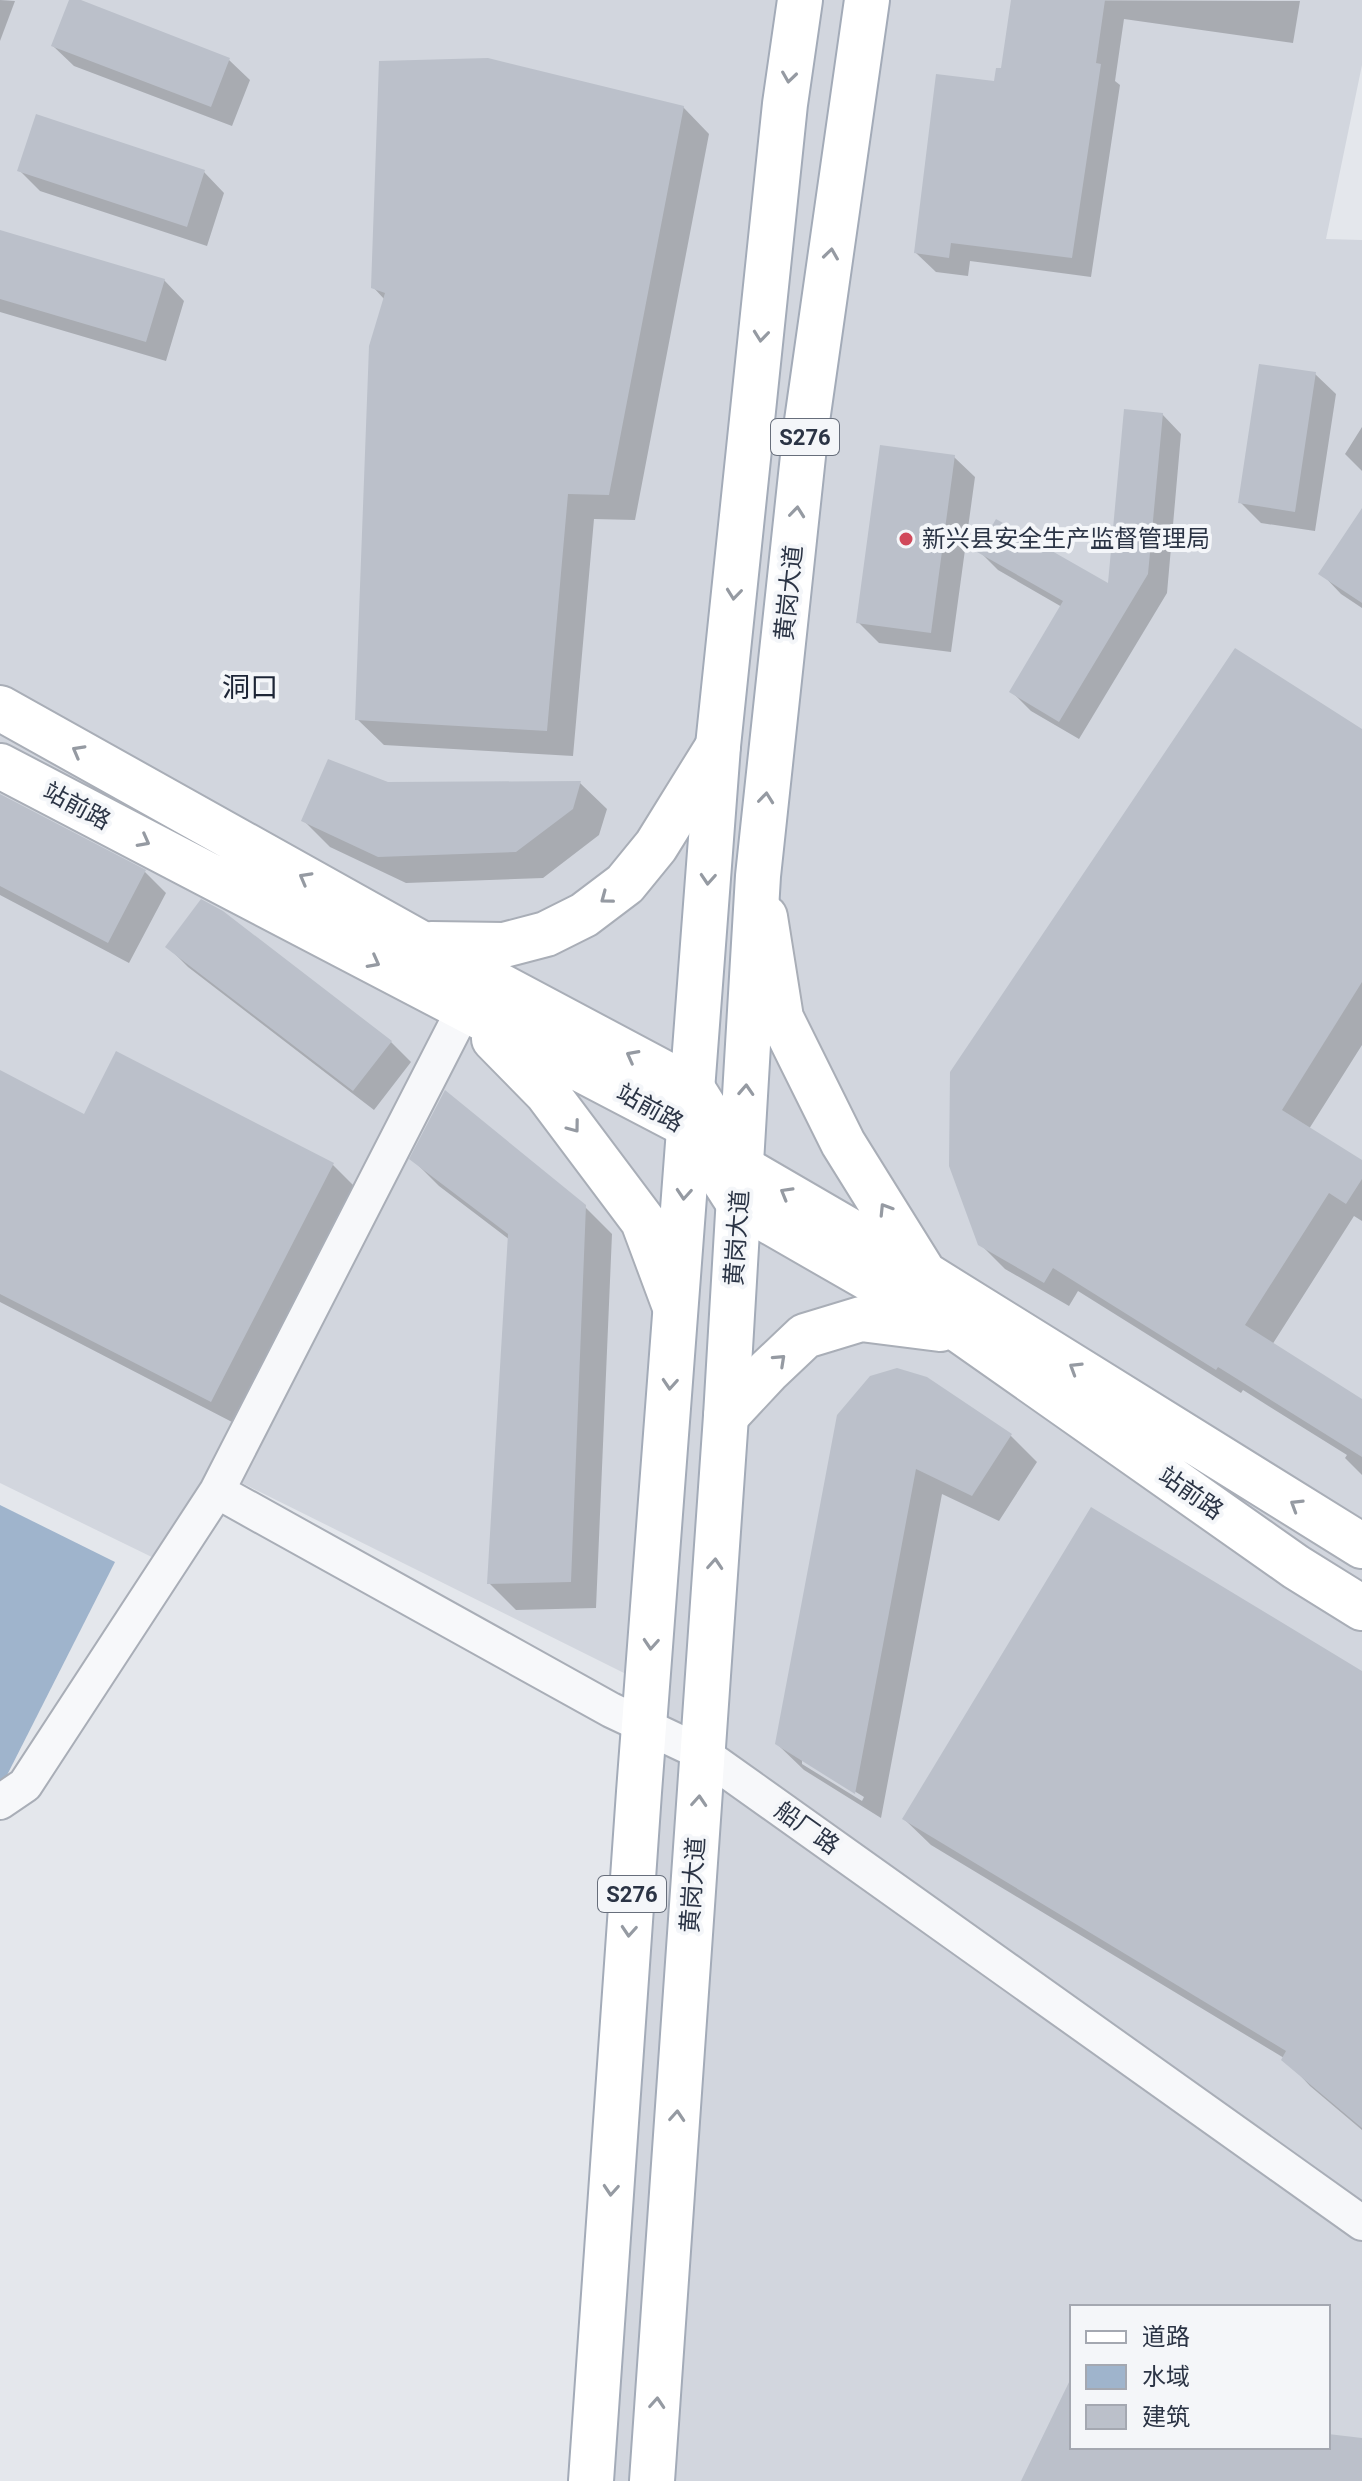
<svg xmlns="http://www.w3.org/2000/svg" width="1362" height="2481" viewBox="0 0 1362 2481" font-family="Roboto,'Noto Sans SC',sans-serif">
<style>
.built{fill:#d2d6de;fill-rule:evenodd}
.water{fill:#9fb4cc}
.shadow{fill:#0003;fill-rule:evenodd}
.building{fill:#bbc0ca}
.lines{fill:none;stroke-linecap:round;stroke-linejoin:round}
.street-casing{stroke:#a9aeb7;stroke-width:38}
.secondary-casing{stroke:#a9aeb7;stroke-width:48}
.primary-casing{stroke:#a3abb8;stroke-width:48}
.street{stroke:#f7f8fa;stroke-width:34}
.secondary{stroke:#fff;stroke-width:44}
.primary{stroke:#fff;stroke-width:44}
.oneway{stroke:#959aa2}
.poi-dot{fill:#d1495b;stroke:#f4f6f9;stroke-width:3}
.labels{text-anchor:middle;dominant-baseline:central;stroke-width:8;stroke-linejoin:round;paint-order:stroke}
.shield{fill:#f4f6f9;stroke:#676e7b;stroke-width:2}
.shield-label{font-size:22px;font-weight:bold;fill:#2b3445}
.poi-label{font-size:24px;fill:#2b3445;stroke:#f4f6f9;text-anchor:start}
.street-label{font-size:24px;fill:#2b3445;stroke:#f4f6f9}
.quarter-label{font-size:28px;fill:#1d2536;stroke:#f4f6f9}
</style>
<rect width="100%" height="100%" fill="#e4e7ec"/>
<!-- built -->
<path class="built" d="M 0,0 L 1362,0 L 1362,65 L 1326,239 L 1362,240 L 1362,2481 L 574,2481 L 628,1675 L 218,1471 L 162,1562 L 0,1483 ZM 1072,2307 L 1328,2307 L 1328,2447 L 1072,2447 Z"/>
<!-- water -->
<path class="water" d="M 0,1505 L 115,1562 L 0,1789 Z"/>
<!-- shadow -->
<path class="shadow" d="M 0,0 L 15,1 L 0,41 Z
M 71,0 L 229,60 L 250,80 L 232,126 L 74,66 L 53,46 Z
M 1013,0 L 1300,1 L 1293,43 L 1124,19 L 1115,81 L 1120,85 L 1091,277 L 970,261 L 968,276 L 936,272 L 916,253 L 1003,71 Z
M 683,107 L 709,134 L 635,520 L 594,519 L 573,756 L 384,745 L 357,719 L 385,300 L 373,287 Z
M 19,170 L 204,172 L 224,193 L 207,246 L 40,191 Z
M 0,232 L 164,280 L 184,301 L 166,361 L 0,312 Z
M 1315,374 L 1336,394 L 1315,531 L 1261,523 L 1240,502 Z
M 1162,414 L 1181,434 L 1167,593 L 1079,739 L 1031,711 L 1012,692 L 1062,607 L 998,570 L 979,551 L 1110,586 Z
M 1362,427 L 1362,471 L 1345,454 Z
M 954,457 L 975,477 L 951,652 L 879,643 L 858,622 Z
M 1362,543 L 1362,608 L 1341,594 L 1321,573 Z
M 1362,731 L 1362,1045 L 1309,1129 L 1362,1163 L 1362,1221 L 1354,1216 L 1272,1345 L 1362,1402 L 1362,1475 L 1345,1458 L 1347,1455 L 1243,1390 L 1241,1393 L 1078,1291 L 1069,1306 L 1005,1269 L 980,1244 Z
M 580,783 L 607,809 L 599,835 L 543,878 L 406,883 L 330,847 L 303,820 Z
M 0,796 L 145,872 L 166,893 L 129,963 L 0,895 Z
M 222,913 L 391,1042 L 411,1062 L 374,1110 L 188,967 L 167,946 Z
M 0,1072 L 85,1116 L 333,1165 L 354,1186 L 232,1422 L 0,1302 Z
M 412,1159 L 585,1207 L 612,1234 L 596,1608 L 516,1610 L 489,1583 L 510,1240 L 439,1186 Z
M 897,1370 L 1010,1435 L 1037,1462 L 999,1521 L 942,1494 L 881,1818 L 804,1770 L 777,1744 ZM 802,1759 L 864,1797 L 862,1801 L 802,1764 Z
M 1362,1673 L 1362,2130 L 1310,2086 L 1284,2058 L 931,1845 L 904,1819 Z"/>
<!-- building -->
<path class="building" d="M 69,0 L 81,0 L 230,58 L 211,107 L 51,46 Z
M 1011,0 L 1105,0 L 1096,63 L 1101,64 L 1072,258 L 951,243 L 949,258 L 914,253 L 936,74 L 994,81 L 996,68 L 1001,68 Z
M 488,58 L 684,106 L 609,495 L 568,494 L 547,731 L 355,720 L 369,346 L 385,293 L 371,288 L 379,61 Z
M 36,114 L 205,170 L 187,227 L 17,171 Z
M 0,230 L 165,279 L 146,342 L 0,299 Z
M 1259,364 L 1316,372 L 1295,512 L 1238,503 Z
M 1124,409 L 1163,413 L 1148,574 L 1059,722 L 1009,692 L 1063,601 L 977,552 L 996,519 L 1108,583 Z
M 880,445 L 955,455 L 931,633 L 856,623 Z
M 1362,508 L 1362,603 L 1318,574 Z
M 1235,648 L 1362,729 L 1362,982 L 1282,1110 L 1362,1160 L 1362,1179 L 1346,1204 L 1329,1193 L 1245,1325 L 1362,1399 L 1362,1457 L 1218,1367 L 1216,1370 L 1053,1268 L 1044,1283 L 978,1245 L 949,1166 L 950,1072 Z
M 328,759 L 388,782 L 581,781 L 573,809 L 516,852 L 378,857 L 301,821 Z
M 0,794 L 146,870 L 108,943 L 0,886 Z
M 201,899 L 223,911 L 392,1041 L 353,1091 L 165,947 Z
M 116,1051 L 334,1163 L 211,1402 L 0,1294 L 0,1070 L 84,1114 Z
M 445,1090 L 586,1205 L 571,1582 L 487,1584 L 508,1234 L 409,1159 Z
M 897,1368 L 927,1377 L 1012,1434 L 972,1496 L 916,1469 L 855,1794 L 775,1744 L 837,1415 L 870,1376 Z
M 1091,1507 L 1362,1671 L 1362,2128 L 1281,2060 L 1286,2051 L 902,1819 Z
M 1072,2376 L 1072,2447 L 1328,2447 L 1328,2434 L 1362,2438 L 1362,2481 L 1021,2481 Z"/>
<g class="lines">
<defs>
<path id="street" d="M 217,1491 L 611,1710 L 702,1753 L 1362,2223
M 0,1802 L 25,1785 L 217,1491 L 464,1009"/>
<path id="secondary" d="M 0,708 L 422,944 L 692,1088 L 742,1168 L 926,1275 L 1362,1546
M 0,766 L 689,1126 L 739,1204 L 962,1332 L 1296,1567 L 1362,1608
M 765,917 L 781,1018 L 843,1143 L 922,1270
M 431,944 L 504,945 L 546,934 L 584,915 L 625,884 L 656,846 L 718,746
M 494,1039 L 547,1093 L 643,1221 L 675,1307
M 726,1416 L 768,1371 L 805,1336 L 861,1319 L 940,1329"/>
<path id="primary" d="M 591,2481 L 639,1792 L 718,746 L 785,104 L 800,0
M 652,2481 L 726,1416 L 758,876 L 806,428 L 867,0"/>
</defs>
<!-- street casing -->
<use href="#street" class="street-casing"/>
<!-- secondary casing -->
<use href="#secondary" class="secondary-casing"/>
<!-- primary casing -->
<use href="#primary" class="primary-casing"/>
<!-- street -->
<use href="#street" class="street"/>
<!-- secondary -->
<use href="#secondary" class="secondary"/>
<!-- primary -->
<use href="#primary" class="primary"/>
</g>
<!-- one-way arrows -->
<defs><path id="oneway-chevron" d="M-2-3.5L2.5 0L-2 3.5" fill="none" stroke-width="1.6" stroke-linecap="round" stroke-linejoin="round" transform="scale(2)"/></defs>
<g class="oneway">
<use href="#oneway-chevron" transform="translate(789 77) rotate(98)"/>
<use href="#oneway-chevron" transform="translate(831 254) rotate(-82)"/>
<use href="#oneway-chevron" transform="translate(761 336) rotate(96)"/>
<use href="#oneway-chevron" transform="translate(797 512) rotate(-84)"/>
<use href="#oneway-chevron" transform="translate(734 594) rotate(96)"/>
<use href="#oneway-chevron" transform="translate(78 751) rotate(-151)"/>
<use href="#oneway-chevron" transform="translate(766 798) rotate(-84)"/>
<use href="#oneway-chevron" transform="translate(144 841) rotate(28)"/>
<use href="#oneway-chevron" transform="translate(305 878) rotate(-151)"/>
<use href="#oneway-chevron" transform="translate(708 879) rotate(94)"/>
<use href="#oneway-chevron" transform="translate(606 898) rotate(143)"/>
<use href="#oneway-chevron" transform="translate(374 962) rotate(28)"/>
<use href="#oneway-chevron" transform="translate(632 1056) rotate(-152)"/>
<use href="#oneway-chevron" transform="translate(746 1090) rotate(-87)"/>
<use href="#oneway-chevron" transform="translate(574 1127) rotate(53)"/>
<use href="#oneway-chevron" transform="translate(786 1193) rotate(-150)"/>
<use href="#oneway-chevron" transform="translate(684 1194) rotate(94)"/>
<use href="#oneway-chevron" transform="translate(885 1209) rotate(-122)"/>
<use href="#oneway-chevron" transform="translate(780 1360) rotate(-43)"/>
<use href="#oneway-chevron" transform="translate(1075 1368) rotate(-148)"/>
<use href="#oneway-chevron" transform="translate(670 1384) rotate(94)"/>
<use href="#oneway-chevron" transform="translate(1296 1505) rotate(-148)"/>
<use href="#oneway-chevron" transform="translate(715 1564) rotate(-86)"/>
<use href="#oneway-chevron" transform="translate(651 1644) rotate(94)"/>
<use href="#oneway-chevron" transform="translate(699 1801) rotate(-86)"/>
<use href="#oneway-chevron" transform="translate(629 1931) rotate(94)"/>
<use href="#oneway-chevron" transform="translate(677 2116) rotate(-86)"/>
<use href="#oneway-chevron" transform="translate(611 2190) rotate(94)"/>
<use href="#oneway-chevron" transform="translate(657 2403) rotate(-86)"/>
</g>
<!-- markers -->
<circle class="poi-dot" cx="906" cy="539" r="8"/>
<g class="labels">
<!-- shield labels -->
<g class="shield">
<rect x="771" y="419" width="68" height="36" rx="6"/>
<rect x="598" y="1876" width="68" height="36" rx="6"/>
</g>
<g class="shield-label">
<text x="805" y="437">S276</text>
<text x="632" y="1894">S276</text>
</g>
<!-- poi labels -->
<g class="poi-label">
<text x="922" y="539">新兴县安全生产监督管理局</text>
</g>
<!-- street labels -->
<g class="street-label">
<text transform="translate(789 593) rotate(-84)">黄岗大道</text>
<text transform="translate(77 806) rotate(28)">站前路</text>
<text transform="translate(650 1108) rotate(29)">站前路</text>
<text transform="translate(737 1238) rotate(-86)">黄岗大道</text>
<text transform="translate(1191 1493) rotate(35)">站前路</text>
<text transform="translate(807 1828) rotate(35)">船厂路</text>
<text transform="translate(693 1885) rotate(-86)">黄岗大道</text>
</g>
<!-- quarter labels -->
<g class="quarter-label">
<text x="250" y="687">洞口</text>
</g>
</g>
<!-- legend -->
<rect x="1070" y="2305" width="260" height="144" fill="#f4f6f9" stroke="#a4a8b1" stroke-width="2"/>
<rect x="1086" y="2331" width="40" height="12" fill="#ffffff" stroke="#a4a8b1" stroke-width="2"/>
<text x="1142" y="2345" font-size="24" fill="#2b3445">道路</text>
<rect x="1086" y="2365" width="40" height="24" fill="#9fb4cc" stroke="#a4a8b1" stroke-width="2"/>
<text x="1142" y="2385" font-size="24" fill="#2b3445">水域</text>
<rect x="1086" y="2405" width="40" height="24" fill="#bbc0ca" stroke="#a4a8b1" stroke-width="2"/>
<text x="1142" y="2425" font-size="24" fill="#2b3445">建筑</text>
</svg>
